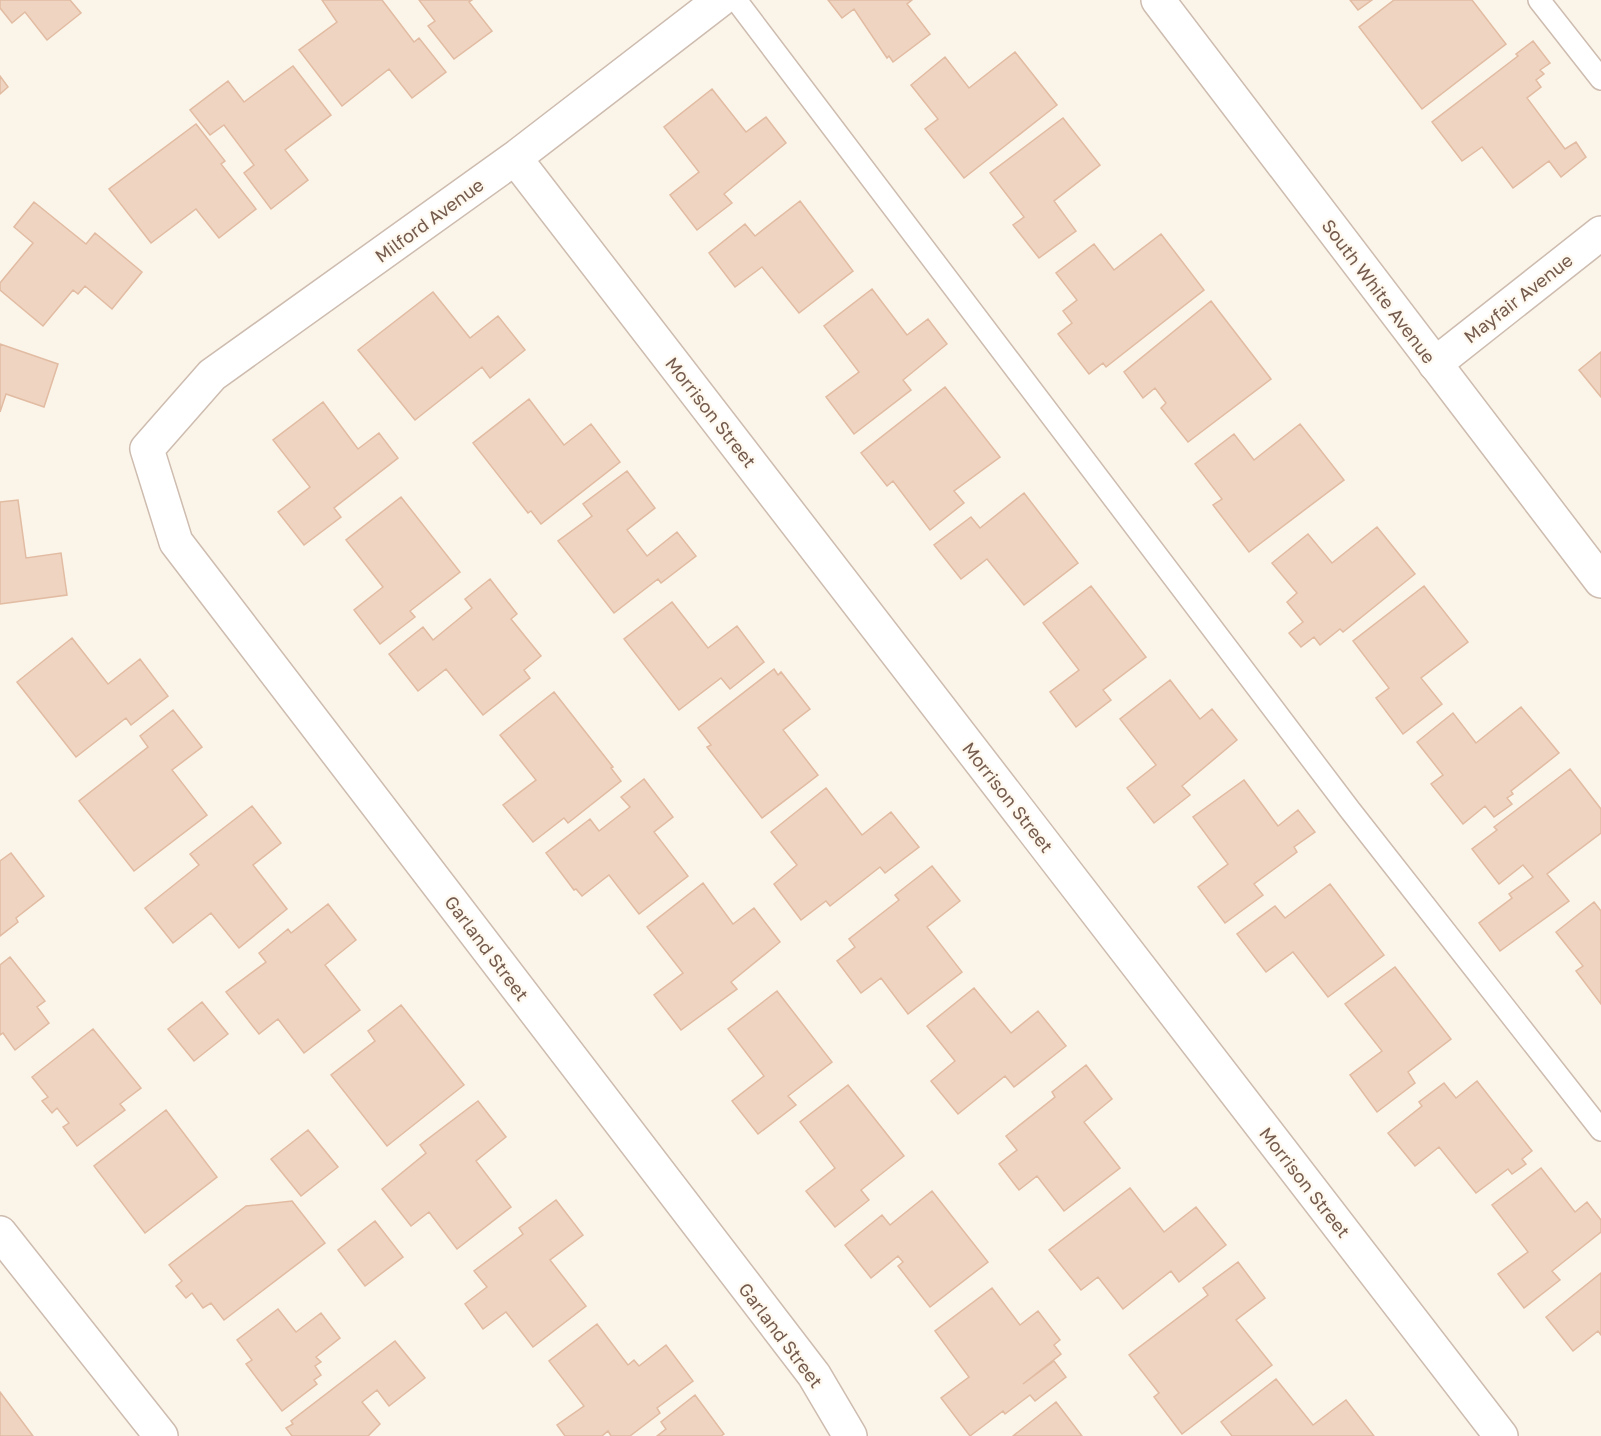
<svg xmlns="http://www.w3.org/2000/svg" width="1601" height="1436" viewBox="0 0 1601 1436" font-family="'Golos Text',sans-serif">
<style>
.building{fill:#efd4c1;stroke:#e1bba2;stroke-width:1.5}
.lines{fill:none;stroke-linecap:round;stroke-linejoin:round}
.service-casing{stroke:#cdbcaf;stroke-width:24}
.minor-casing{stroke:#cdbcaf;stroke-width:36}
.tertiary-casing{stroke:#cdbcaf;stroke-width:36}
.service{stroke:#fff;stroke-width:21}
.minor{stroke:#fff;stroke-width:33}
.tertiary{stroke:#fff;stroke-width:33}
.labels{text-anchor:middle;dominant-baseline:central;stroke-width:4.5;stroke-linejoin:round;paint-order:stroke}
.street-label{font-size:18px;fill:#745b4d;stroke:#fef8ee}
</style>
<rect width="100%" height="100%" fill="#fbf4e8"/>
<!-- building -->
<path class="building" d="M 0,0 L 70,0 L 81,13 L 47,40 L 25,12 L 12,23 L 0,8 Z
M 382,0 L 414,42 L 419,38 L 446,72 L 412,98 L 389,69 L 342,106 L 299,50 L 337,22 L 322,0 Z
M 419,0 L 472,0 L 469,2 L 492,31 L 454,59 L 428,26 L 435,21 Z
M 828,0 L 912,0 L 907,4 L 930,34 L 893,62 L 889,56 L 887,58 L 854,9 L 842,18 Z
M 1350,0 L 1372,0 L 1358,10 Z
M 1394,0 L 1472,0 L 1506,44 L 1422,109 L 1359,27 Z
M 1533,41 L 1550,63 L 1540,70 L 1544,74 L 1536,80 L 1541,87 L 1527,98 L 1565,149 L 1576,142 L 1586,157 L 1561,177 L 1549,161 L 1513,188 L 1482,147 L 1462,161 L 1432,122 L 1518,56 L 1516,54 Z
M 1015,52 L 1057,105 L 964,178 L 925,129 L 938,119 L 911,85 L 945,57 L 969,88 Z
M 293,66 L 331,115 L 285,150 L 308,180 L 271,209 L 244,173 L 254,165 L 224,125 L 210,135 L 190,110 L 228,81 L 244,102 Z
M 0,76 L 8,87 L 0,94 Z
M 712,89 L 746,132 L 766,117 L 786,143 L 724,194 L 732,203 L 697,230 L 670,195 L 699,172 L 664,127 Z
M 1063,118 L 1100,165 L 1054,201 L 1076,231 L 1039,258 L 1013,225 L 1024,217 L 990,173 Z
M 196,124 L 225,161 L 221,164 L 256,209 L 219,238 L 196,209 L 151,243 L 109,189 Z
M 800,201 L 853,271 L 799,313 L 762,267 L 735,287 L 709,253 L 745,224 L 755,236 Z
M 34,202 L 86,244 L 95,233 L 142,272 L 112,309 L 85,286 L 78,294 L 73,290 L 43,326 L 0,290 L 0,283 L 33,243 L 14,227 Z
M 1161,234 L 1204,290 L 1106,367 L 1103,363 L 1089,374 L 1058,334 L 1072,323 L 1063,311 L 1077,300 L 1056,273 L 1094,244 L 1114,270 Z
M 872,289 L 907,335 L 928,319 L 947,344 L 903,380 L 911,390 L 854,434 L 826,397 L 859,372 L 824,326 Z
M 433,292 L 470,338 L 498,316 L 525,350 L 490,378 L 482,367 L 415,420 L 358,350 Z
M 1211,301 L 1271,379 L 1188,442 L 1161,408 L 1166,403 L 1155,388 L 1143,398 L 1124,372 Z
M 0,344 L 58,364 L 44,407 L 6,394 L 0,412 Z
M 1601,352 L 1601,397 L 1579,370 Z
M 945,387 L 1000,457 L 954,491 L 964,503 L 930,530 L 893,481 L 887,486 L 861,453 Z
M 529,399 L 564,445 L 591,424 L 620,462 L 541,524 L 531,511 L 528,513 L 473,443 Z
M 323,402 L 358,449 L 379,433 L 398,458 L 334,508 L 341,517 L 304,545 L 278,512 L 310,487 L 273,440 Z
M 1300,424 L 1344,480 L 1249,552 L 1213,505 L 1222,499 L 1195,464 L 1234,434 L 1254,460 Z
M 627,471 L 655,508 L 627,530 L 647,556 L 677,532 L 696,556 L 661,583 L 658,579 L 614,613 L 558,541 L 592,516 L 583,504 Z
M 1024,493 L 1078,563 L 1024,605 L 987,559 L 961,579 L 934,545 L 971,517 L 980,528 Z
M 401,497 L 460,572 L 410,611 L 415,617 L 380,644 L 354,610 L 383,587 L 346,540 Z
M 18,500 L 26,558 L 61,553 L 67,595 L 0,604 L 0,502 Z
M 1377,527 L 1415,574 L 1343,632 L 1340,629 L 1320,645 L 1314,637 L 1301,647 L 1289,633 L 1303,622 L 1287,602 L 1297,593 L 1272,563 L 1308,534 L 1332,563 Z
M 490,579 L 517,614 L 511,619 L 541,656 L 524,670 L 530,678 L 483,715 L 446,669 L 418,691 L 389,654 L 423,627 L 433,640 L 472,608 L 465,599 Z
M 1091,586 L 1146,657 L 1103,690 L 1111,700 L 1076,727 L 1050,692 L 1079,670 L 1043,623 Z
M 1424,586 L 1468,642 L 1421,678 L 1442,704 L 1403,734 L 1376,698 L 1389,688 L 1353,641 Z
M 672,602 L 708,648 L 737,626 L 764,662 L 730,689 L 721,678 L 679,710 L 624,639 Z
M 72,638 L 108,684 L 140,659 L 168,696 L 131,725 L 126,718 L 76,757 L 17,682 Z
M 774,669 L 778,675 L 781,672 L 810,709 L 783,730 L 818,775 L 762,818 L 707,747 L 711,745 L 698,728 Z
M 1170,680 L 1200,719 L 1212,709 L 1237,740 L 1182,786 L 1190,795 L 1154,823 L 1127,788 L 1156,765 L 1120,719 Z
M 554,692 L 613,767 L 611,768 L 621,781 L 568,823 L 564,818 L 533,842 L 503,805 L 536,780 L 500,735 Z
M 1521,707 L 1559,753 L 1511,791 L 1513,794 L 1507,798 L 1512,804 L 1494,817 L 1485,806 L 1463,824 L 1431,784 L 1443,775 L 1417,742 L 1453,713 L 1476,743 Z
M 173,710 L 202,747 L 172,770 L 207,815 L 134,871 L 79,801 L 148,747 L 140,736 Z
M 1570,769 L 1601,809 L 1601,833 L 1547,874 L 1569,901 L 1500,951 L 1479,923 L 1512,898 L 1509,894 L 1533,877 L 1523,865 L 1499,884 L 1472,849 L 1497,830 L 1494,827 Z
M 644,779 L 673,817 L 654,832 L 688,876 L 639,914 L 609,875 L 582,896 L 576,889 L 574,890 L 546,853 L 590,819 L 599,831 L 630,807 L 621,797 Z
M 1244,780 L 1278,826 L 1298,810 L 1315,832 L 1294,847 L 1297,852 L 1254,884 L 1263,895 L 1225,923 L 1198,887 L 1228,864 L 1193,817 Z
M 826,788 L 862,835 L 891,812 L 919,847 L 885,873 L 880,867 L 830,906 L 826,901 L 801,920 L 774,884 L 797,865 L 771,832 Z
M 252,806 L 281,843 L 253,865 L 287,909 L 239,948 L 211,913 L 173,943 L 145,908 L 199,865 L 190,854 Z
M 11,853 L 44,896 L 16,918 L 18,922 L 0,936 L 0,861 Z
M 932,866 L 960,901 L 927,927 L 962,972 L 908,1014 L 881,978 L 861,993 L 837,961 L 855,947 L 849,939 L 899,900 L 895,895 Z
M 703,883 L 733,924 L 754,908 L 780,942 L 731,982 L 737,989 L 681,1030 L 654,995 L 683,973 L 647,927 Z
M 1330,884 L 1384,955 L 1328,997 L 1293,952 L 1266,972 L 1237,934 L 1275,906 L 1285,918 Z
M 1594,902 L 1601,911 L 1601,1004 L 1576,971 L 1583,966 L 1556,932 Z
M 328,904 L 356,940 L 325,965 L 360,1010 L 304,1053 L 278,1019 L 259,1034 L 226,992 L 266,962 L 259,953 L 288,929 L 291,933 Z
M 10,957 L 45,1001 L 37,1007 L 49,1023 L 15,1050 L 3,1033 L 0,1035 L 0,965 Z
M 1395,967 L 1451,1039 L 1408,1072 L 1415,1083 L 1377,1112 L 1350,1075 L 1382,1051 L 1345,1004 Z
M 974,988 L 1011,1033 L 1038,1011 L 1066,1046 L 1014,1087 L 1005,1076 L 958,1114 L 931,1081 L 955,1061 L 927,1026 Z
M 777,991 L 832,1062 L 788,1096 L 796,1105 L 758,1134 L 732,1101 L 764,1076 L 728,1029 Z
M 202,1002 L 228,1034 L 194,1061 L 168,1029 Z
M 401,1005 L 464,1085 L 387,1146 L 331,1075 L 375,1041 L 368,1031 Z
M 93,1029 L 141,1088 L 120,1104 L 125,1110 L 77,1146 L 63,1127 L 69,1123 L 57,1108 L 52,1113 L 42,1101 L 48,1097 L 32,1077 Z
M 1086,1065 L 1112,1099 L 1084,1122 L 1120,1168 L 1064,1211 L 1037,1176 L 1019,1190 L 999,1164 L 1017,1150 L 1006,1136 L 1055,1097 L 1052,1092 Z
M 1477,1081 L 1532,1151 L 1522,1159 L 1526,1164 L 1512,1174 L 1508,1169 L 1476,1193 L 1439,1147 L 1415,1166 L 1388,1133 L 1422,1106 L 1419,1102 L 1444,1083 L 1456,1098 Z
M 848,1085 L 904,1156 L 861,1190 L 869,1200 L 835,1227 L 806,1191 L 835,1168 L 800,1122 Z
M 478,1101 L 506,1137 L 476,1161 L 511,1207 L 457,1249 L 429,1212 L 411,1226 L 382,1189 L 426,1153 L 420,1145 Z
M 166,1110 L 217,1177 L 145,1233 L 94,1166 Z
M 308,1130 L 338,1167 L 301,1196 L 271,1159 Z
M 1541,1168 L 1575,1212 L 1587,1202 L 1601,1220 L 1601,1232 L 1552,1271 L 1560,1280 L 1524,1308 L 1498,1274 L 1528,1252 L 1492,1205 Z
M 1130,1188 L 1164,1232 L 1196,1207 L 1226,1245 L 1179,1282 L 1171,1271 L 1123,1309 L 1098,1277 L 1081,1290 L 1049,1250 Z
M 932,1191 L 988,1262 L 930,1307 L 898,1266 L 903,1262 L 898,1256 L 871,1278 L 845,1245 L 882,1215 L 890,1225 Z
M 556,1200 L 583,1235 L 550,1260 L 586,1306 L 533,1347 L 506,1312 L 483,1329 L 465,1304 L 487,1287 L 474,1271 L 523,1234 L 519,1228 Z
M 292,1201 L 325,1243 L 224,1320 L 211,1303 L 203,1308 L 192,1293 L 186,1298 L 176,1286 L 182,1281 L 169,1265 L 246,1206 Z
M 375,1221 L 403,1257 L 365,1286 L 338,1250 Z
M 1238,1262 L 1265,1298 L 1236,1320 L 1272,1365 L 1182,1434 L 1154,1397 L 1159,1393 L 1129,1355 L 1208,1295 L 1203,1288 Z
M 1601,1273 L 1601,1335 L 1598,1331 L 1573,1351 L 1546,1317 Z
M 992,1288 L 1020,1325 L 1038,1311 L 1060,1340 L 1054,1345 L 1061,1354 L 1023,1384 L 1054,1361 L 1066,1377 L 1035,1401 L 1030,1395 L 1005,1414 L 1003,1411 L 970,1436 L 941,1398 L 969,1377 L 935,1331 Z
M 278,1309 L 296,1332 L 321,1313 L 340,1338 L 316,1357 L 321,1362 L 315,1366 L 321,1375 L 314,1380 L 317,1384 L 282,1411 L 246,1364 L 252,1360 L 237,1340 Z
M 597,1324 L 628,1365 L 634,1360 L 639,1366 L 666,1345 L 693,1381 L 657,1408 L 660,1413 L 630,1436 L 611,1436 L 608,1431 L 602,1436 L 565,1436 L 557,1425 L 584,1406 L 549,1361 Z
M 395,1341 L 425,1378 L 389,1406 L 377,1390 L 362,1402 L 380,1424 L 368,1436 L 292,1436 L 286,1428 L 293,1424 L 291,1421 Z
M 1276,1379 L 1313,1425 L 1346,1400 L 1374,1436 L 1232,1436 L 1221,1422 Z
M 0,1392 L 33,1436 L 0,1436 Z
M 695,1395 L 724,1434 L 721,1436 L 657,1436 L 666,1429 L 661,1422 Z
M 1056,1402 L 1082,1436 L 1013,1436 Z"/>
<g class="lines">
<defs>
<path id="service" d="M 736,0 L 1350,810 L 1601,1130
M 1539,0 L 1601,79"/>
<path id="minor" d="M 720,0 L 515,158 L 212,375 L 147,449 L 176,542 L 814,1375 L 850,1436
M 515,158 L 1501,1436
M 1435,364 L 1601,233
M 0,1233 L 161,1436"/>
<path id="tertiary" d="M 1158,0 L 1601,581"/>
</defs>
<!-- service casing -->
<use href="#service" class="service-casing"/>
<!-- minor casing -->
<use href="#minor" class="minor-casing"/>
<!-- tertiary casing -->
<use href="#tertiary" class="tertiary-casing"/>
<!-- service -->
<use href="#service" class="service"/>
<!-- minor -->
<use href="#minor" class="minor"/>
<!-- tertiary -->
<use href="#tertiary" class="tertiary"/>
</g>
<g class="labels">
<!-- street labels -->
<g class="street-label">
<text transform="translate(429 220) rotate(-36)">Milford Avenue</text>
<text transform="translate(1379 291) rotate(53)">South White Avenue</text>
<text transform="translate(1518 298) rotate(-38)">Mayfair Avenue</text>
<text transform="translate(711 412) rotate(52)">Morrison Street</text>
<text transform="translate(1008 797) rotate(52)">Morrison Street</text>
<text transform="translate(487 948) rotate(53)">Garland Street</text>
<text transform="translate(1305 1182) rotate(52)">Morrison Street</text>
<text transform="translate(781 1335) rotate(53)">Garland Street</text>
</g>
</g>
</svg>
